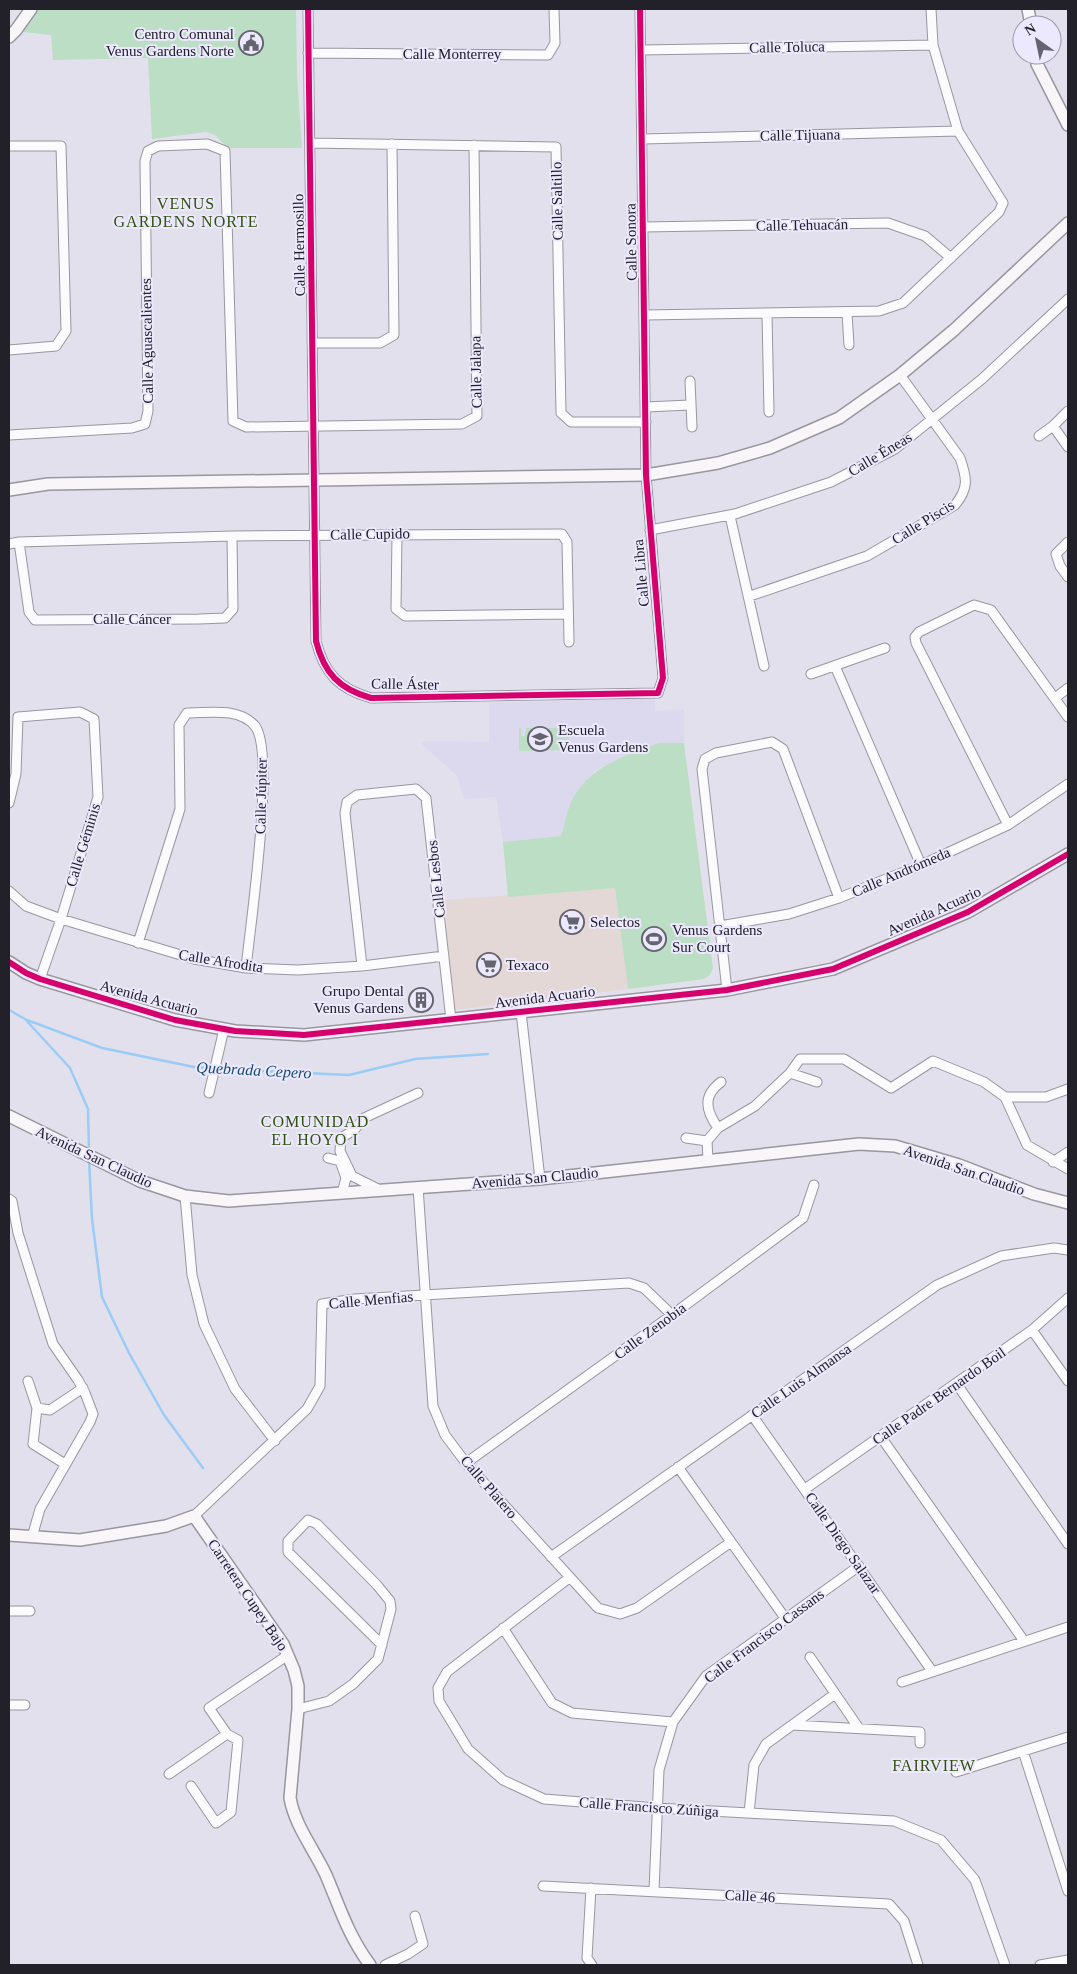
<svg xmlns="http://www.w3.org/2000/svg" width="1077" height="1974" viewBox="0 0 1077 1974" font-family="'Times New Roman',serif">
<style>
.commercial{fill:#e3d8d5}
.built{fill:#dcd9ee}
.green{fill:#bcdec5}
.lines{fill:none;stroke-linecap:round;stroke-linejoin:round}
.stream{stroke:#9bccf6;stroke-width:2.5}
.street-casing{stroke:#98969f;stroke-width:11}
.secondary-casing{stroke:#98969f;stroke-width:14}
.street{stroke:#fbfafc;stroke-width:9}
.secondary{stroke:#f8f6f8;stroke-width:11}
.cycleway-casing{stroke:#ece8fe;stroke-width:9}
.cycleway{stroke:#d6006c;stroke-width:6}
.labels{text-anchor:middle;dominant-baseline:central;stroke-width:4;stroke-linejoin:round;paint-order:stroke}
.poi-label{font-size:15px;fill:#222028;stroke:#ece8fe;text-anchor:start}
.street-label{font-size:15px;fill:#222028;stroke:#ece8fe}
.neighbourhood-label{font-size:16px;letter-spacing:1px;fill:#31510d;stroke:#ece8fe}
.water-label{font-size:16px;font-style:italic;fill:#174b6f;stroke:#ece8fe}
</style>
<rect width="100%" height="100%" fill="#e2e0ec"/>
<!-- commercial -->
<path class="commercial" d="M 615,888 L 628,989 L 454,1010 L 444,900 Z"/>
<!-- built -->
<path class="built" d="M 655,698 L 655,711 L 684,709 L 684,743 L 657,743 L 623,756 L 596,770 L 580,787 L 568,809 L 561,836 L 503,842 L 496,797 L 464,799 L 457,776 L 422,744 L 422,741 L 489,742 L 489,703 Z"/>
<!-- green -->
<path class="green" d="M 36,9 L 296,9 L 297,75 L 302,148 L 228,148 L 215,135 L 206,132 L 152,139 L 148,58 L 53,60 L 51,35 L 23,32 Z
M 519,728 L 521,728 L 521,736 L 525,736 L 526,728 L 569,728 L 570,750 L 519,751 Z
M 658,743 L 684,743 L 713,968 L 710,975 L 704,979 L 628,989 L 615,888 L 508,897 L 503,842 L 561,836 C 564,828 565,818 568,810 C 582,769 621,757 658,743 Z"/>
<g class="lines">
<!-- stream -->
<path class="stream" d="M 9,1010 L 25,1019 L 70,1068 L 88,1109 L 89,1152
M 27,1020 L 102,1048 L 194,1067 L 212,1068
M 217,1069 L 349,1075 L 415,1059 L 488,1054
M 89,1160 L 92,1219 L 102,1297 L 129,1353 L 164,1415 L 203,1468"/>
<defs>
<path id="street" d="M 308,9 L 316,641 C 324,673 339,689 371,698 L 658,693 L 663,678 L 646,475 L 640,9
M 641,50 L 933,45
M 308,53 L 548,55 L 555,43 L 554,9
M 642,139 L 958,131
M 310,143 L 556,147 L 561,413 L 571,422 L 646,422
M 9,146 L 61,146 L 66,331 L 56,346 L 9,350
M 643,227 L 888,223 L 925,236 L 951,258
M 847,313 L 849,345
M 767,314 L 769,412
M 645,315 L 879,311 L 903,303 L 999,212 L 1003,203 L 958,131 L 933,45 L 931,9
M 312,343 L 380,343 L 394,335 L 392,144
M 690,381 L 692,427
M 646,407 L 690,405
M 1053,426 L 1068,447
M 9,435 L 132,428 L 145,424 L 148,411 L 145,161 L 148,151 L 158,146 L 207,144 L 225,151 L 233,421 L 246,427 L 462,424 L 477,416 L 474,145
M 1039,436 L 1053,426 L 1068,411
M 730,516 L 764,666
M 650,530 L 735,514 L 831,482 L 895,449 L 982,379 L 1068,299
M 397,534 L 396,609 L 405,616 L 568,614
M 19,542 L 29,612 L 35,620 L 199,619 L 225,618 L 233,609 L 232,536
M 1068,542 L 1056,554 L 1060,566 L 1068,577
M 9,544 L 19,542 L 232,536 L 562,534 L 567,542 L 569,642
M 750,596 L 867,556 L 955,505 C 969,488 967,478 960,458 L 900,375
M 835,666 L 921,865
M 811,674 L 885,648
M 1055,698 L 1068,688
M 9,803 L 16,774 L 18,717 L 80,712 L 94,719 L 98,797 L 61,919 L 40,979
M 1008,825 L 916,643 L 915,637 L 919,632 L 974,605 L 991,610 L 1068,717
M 9,891 L 26,906 L 61,919 L 194,959 L 246,968 L 298,970 L 362,966 L 444,956
M 720,926 L 789,914 L 839,898 L 921,865 L 1008,825 L 1068,784
M 138,943 L 180,809 L 179,725 L 187,713 C 209,713 239,707 255,726 C 276,752 250,927 246,968
M 362,966 L 345,813 L 347,802 L 357,795 L 416,789 L 426,798 L 451,1020
M 727,990 L 702,769 L 705,759 L 716,753 L 772,742 L 783,749 L 839,898
M 521,1012 L 540,1179
M 790,1073 L 800,1059 L 844,1059 L 891,1088 L 933,1061 L 984,1082 L 1005,1097 L 1046,1097 L 1068,1089
M 209,1093 L 224,1029
M 1005,1097 L 1027,1145 L 1068,1169
M 718,1128 C 706,1111 702,1096 721,1082
M 686,1138 L 707,1141
M 328,1158 L 340,1161 L 346,1178 L 342,1193
M 708,1160 L 707,1141 L 718,1128 L 755,1106 L 790,1073 L 817,1082
M 1053,1162 L 1068,1152
M 418,1187 L 433,1406 L 445,1435 L 466,1463 L 598,1608 L 620,1614 L 637,1608 L 731,1542
M 380,1190 L 352,1176 L 340,1151 L 341,1138 L 354,1130 L 364,1118 L 418,1093
M 185,1196 L 192,1275 L 204,1324 L 235,1389 L 275,1441
M 9,1199 L 12,1201 L 18,1233 L 53,1344 L 78,1380 L 85,1393 L 93,1414 L 90,1422 L 40,1509 L 32,1537
M 1032,1330 L 1068,1381
M 28,1381 L 37,1408 L 33,1444 L 65,1464
M 956,1383 L 1068,1544
M 37,1408 L 50,1410 L 83,1388
M 752,1415 L 932,1671
M 881,1437 L 1024,1641
M 466,1463 L 672,1315 L 803,1218 L 814,1185
M 678,1467 L 785,1618
M 805,1489 L 1032,1330 L 1068,1298
M 194,1516 L 307,1409 L 320,1386 L 322,1304 L 355,1299 L 629,1283 L 644,1288 L 672,1315
M 551,1557 L 937,1285 L 1001,1256 L 1054,1248 L 1068,1250
M 569,1578 L 447,1672 L 438,1688 L 439,1701 L 468,1749 L 503,1780 L 544,1799 L 657,1808 L 894,1821 L 941,1840 L 975,1880 L 1005,1965
M 9,1611 L 30,1611
M 503,1628 L 552,1703 L 572,1713 L 673,1722
M 810,1657 L 858,1727
M 902,1682 L 1068,1627
M 9,1705 L 25,1705
M 298,1709 L 329,1701 L 353,1684 L 378,1659 L 391,1609 L 390,1601 L 377,1585 L 317,1524 L 308,1520 L 288,1541 L 288,1552 L 382,1645
M 792,1725 L 920,1732 L 920,1743
M 1023,1751 L 1068,1891
M 956,1772 L 1068,1737
M 169,1774 L 227,1734
M 191,1786 L 216,1823 L 231,1812 L 238,1740 L 227,1734 L 209,1708 L 288,1655
M 749,1813 L 754,1765 L 766,1744 L 835,1694
M 543,1886 L 889,1904 L 904,1921 L 918,1965
M 591,1888 L 587,1958 L 592,1965
M 654,1891 L 659,1770 L 673,1722 L 706,1676 L 859,1566
M 385,1965 L 408,1954 L 423,1944 L 415,1916
M 1040,1965 L 1068,1960"/>
<path id="secondary" d="M 1028,9 L 1031,25
M 9,37 L 16,30 L 31,9
M 1036,55 L 1037,64 L 1068,125
M 9,490 L 48,484 L 646,475 L 718,463 L 770,448 L 839,418 L 900,375 L 954,330 L 1068,223
M 9,962 L 26,973 L 40,979 L 175,1020 L 235,1031 L 304,1035 L 727,990 L 833,969 L 968,912 L 1068,854
M 9,1116 L 140,1181 L 185,1196 L 229,1201 L 540,1179 L 859,1144 L 895,1146 L 922,1154 L 959,1165 L 1034,1194 L 1068,1203
M 9,1535 L 80,1540 L 166,1526 L 194,1516 L 283,1644 L 294,1670 L 298,1686 L 298,1709 L 290,1798 C 295,1826 314,1849 326,1875 C 340,1908 348,1935 370,1965"/>
</defs>
<!-- street casing -->
<use href="#street" class="street-casing"/>
<!-- secondary casing -->
<use href="#secondary" class="secondary-casing"/>
<!-- street -->
<use href="#street" class="street"/>
<!-- secondary -->
<use href="#secondary" class="secondary"/>
<defs>
<path id="cycleway" d="M 308,9 L 316,641 C 324,673 339,689 371,698 L 658,693 L 663,678 L 646,475 L 640,9
M 9,962 L 26,973 L 40,979 L 175,1020 L 235,1031 L 304,1035 L 727,990 L 833,969 L 968,912 L 1068,854"/>
</defs>
<!-- cycleway casing -->
<use href="#cycleway" class="cycleway-casing"/>
<!-- cycleway -->
<use href="#cycleway" class="cycleway"/>
</g>
<!-- icons -->
<defs>
<symbol id="civic-ring" viewBox="-11 -11 22 22"><circle r="9.5" fill="#ece8fe" stroke="#65636d" stroke-width="1.5"/><path d="M-.6-6.5H3V-4.5H.6V-3L4-1V1h2V6H-6V1h2V-1L-.6-3ZM-1.2 2.5V6h2.4V2.5Z" fill="#65636d"/></symbol>
<symbol id="school-ring" viewBox="-11 -11 22 22"><circle r="9.5" fill="#ece8fe" stroke="#65636d" stroke-width="1.5"/><path d="M0-5L7-2L0 1L-7-2ZM-4 1L0 2.5L4 1V4Q0 6-4 4Z" fill="#65636d"/></symbol>
<symbol id="supermarket-ring" viewBox="-11 -11 22 22"><circle r="9.5" fill="#ece8fe" stroke="#65636d" stroke-width="1.5"/><path d="M-6-5.5h2.5l.6 2H6L4.5 2H-2.5L-4.4-4H-6ZM-1.5 3.2a1.3 1.3 0 1 0 .1 0ZM3 3.2a1.3 1.3 0 1 0 .1 0Z" fill="#65636d"/></symbol>
<symbol id="stadium-ring" viewBox="-11 -11 22 22"><circle r="9.5" fill="#ece8fe" stroke="#65636d" stroke-width="1.5"/><path d="M0-5a6.5 5 0 1 0 0 10a6.5 5 0 1 0 0-10ZM-3.5-1.8h7v3.6h-7Z" fill="#65636d"/></symbol>
<symbol id="building-ring" viewBox="-11 -11 22 22"><circle r="9.5" fill="#ece8fe" stroke="#65636d" stroke-width="1.5"/><path d="M-4-6H4V6H1V3H-1V6H-4ZM-2.5-4.3h1.7v1.8h-1.7ZM.8-4.3h1.7v1.8H.8ZM-2.5-1h1.7V.8h-1.7ZM.8-1h1.7V.8H.8Z" fill="#65636d"/></symbol>
</defs>
<g fill-rule="evenodd">
<use href="#civic-ring" x="237" y="29" width="28" height="28"/>
<use href="#school-ring" x="526" y="725" width="28" height="28"/>
<use href="#supermarket-ring" x="558" y="908" width="28" height="28"/>
<use href="#stadium-ring" x="640" y="925" width="28" height="28"/>
<use href="#supermarket-ring" x="475" y="951" width="28" height="28"/>
<use href="#building-ring" x="407" y="986" width="28" height="28"/>
</g>
<g class="labels">
<!-- poi labels -->
<g class="poi-label">
<text x="234" y="34" text-anchor="end">Centro Comunal<tspan x="234" dy="17">Venus Gardens Norte</tspan></text>
<text x="558" y="730">Escuela<tspan x="558" dy="17">Venus Gardens</tspan></text>
<text x="590" y="922">Selectos</text>
<text x="672" y="930">Venus Gardens<tspan x="672" dy="17">Sur Court</tspan></text>
<text x="506" y="965">Texaco</text>
<text x="404" y="991" text-anchor="end">Grupo Dental<tspan x="404" dy="17">Venus Gardens</tspan></text>
</g>
<!-- street labels -->
<g class="street-label">
<text transform="translate(787 47) rotate(-1)">Calle Toluca</text>
<text x="452" y="54">Calle Monterrey</text>
<text transform="translate(800 135) rotate(-1)">Calle Tijuana</text>
<text transform="translate(557 201) rotate(-91)">Calle Saltillo</text>
<text transform="translate(802 225) rotate(-1)">Calle Tehuacán</text>
<text transform="translate(631 242) rotate(-91)">Calle Sonora</text>
<text transform="translate(299 245) rotate(-91)">Calle Hermosillo</text>
<text transform="translate(147 341) rotate(-91)">Calle Aguascalientes</text>
<text transform="translate(476 372) rotate(-91)">Calle Jalapa</text>
<text transform="translate(880 454) rotate(-31)">Calle Éneas</text>
<text transform="translate(923 522) rotate(-32)">Calle Piscis</text>
<text transform="translate(370 534) rotate(-1)">Calle Cupido</text>
<text transform="translate(641 573) rotate(-95)">Calle Libra</text>
<text x="132" y="619">Calle Cáncer</text>
<text transform="translate(405 684) rotate(1)">Calle Áster</text>
<text transform="translate(261 796) rotate(-89)">Calle Júpiter</text>
<text transform="translate(83 845) rotate(-73)">Calle Géminis</text>
<text transform="translate(901 872) rotate(-23)">Calle Andrómeda</text>
<text transform="translate(436 879) rotate(-96)">Calle Lesbos</text>
<text transform="translate(934 911) rotate(-24)">Avenida Acuario</text>
<text transform="translate(221 961) rotate(9)">Calle Afrodita</text>
<text transform="translate(545 997) rotate(-7)">Avenida Acuario</text>
<text transform="translate(149 998) rotate(15)">Avenida Acuario</text>
<text transform="translate(94 1157) rotate(25)">Avenida San Claudio</text>
<text transform="translate(964 1170) rotate(19)">Avenida San Claudio</text>
<text transform="translate(535 1178) rotate(-5)">Avenida San Claudio</text>
<text transform="translate(371 1300) rotate(-5)">Calle Menfias</text>
<text transform="translate(650 1331) rotate(-36)">Calle Zenobia</text>
<text transform="translate(801 1381) rotate(-35)">Calle Luis Almansa</text>
<text transform="translate(939 1396) rotate(-35)">Calle Padre Bernardo Boil</text>
<text transform="translate(489 1487) rotate(49)">Calle Platero</text>
<text transform="translate(843 1543) rotate(55)">Calle Diego Salazar</text>
<text transform="translate(248 1595) rotate(56)">Carretera Cupey Bajo</text>
<text transform="translate(764 1636) rotate(-37)">Calle Francisco Cassans</text>
<text transform="translate(649 1807) rotate(4)">Calle Francisco Zúñiga</text>
<text transform="translate(750 1896) rotate(3)">Calle 46</text>
</g>
<!-- neighbourhood labels -->
<g class="neighbourhood-label">
<text x="186" y="203">VENUS<tspan x="186" dy="18">GARDENS NORTE</tspan></text>
<text x="315" y="1121">COMUNIDAD<tspan x="315" dy="18">EL HOYO I</tspan></text>
<text x="934" y="1765">FAIRVIEW</text>
</g>
<!-- water labels -->
<g class="water-label">
<text transform="translate(254 1070) rotate(3)">Quebrada Cepero</text>
</g>
</g>
<!-- border -->
<rect width="1077" height="1974" fill="none" stroke="#222028" stroke-width="20"/>
<!-- north arrow -->
<g transform="translate(1037 40) rotate(327)"><circle r="24" fill="#ece8fe" stroke="#9b98a8"/>
<path d="M0-4L9 19L0 12L-9 19Z" fill="#65636d"/>
<text y="-8" font-size="14" font-weight="bold" text-anchor="middle" fill="#222028">N</text>
</g>
</svg>
